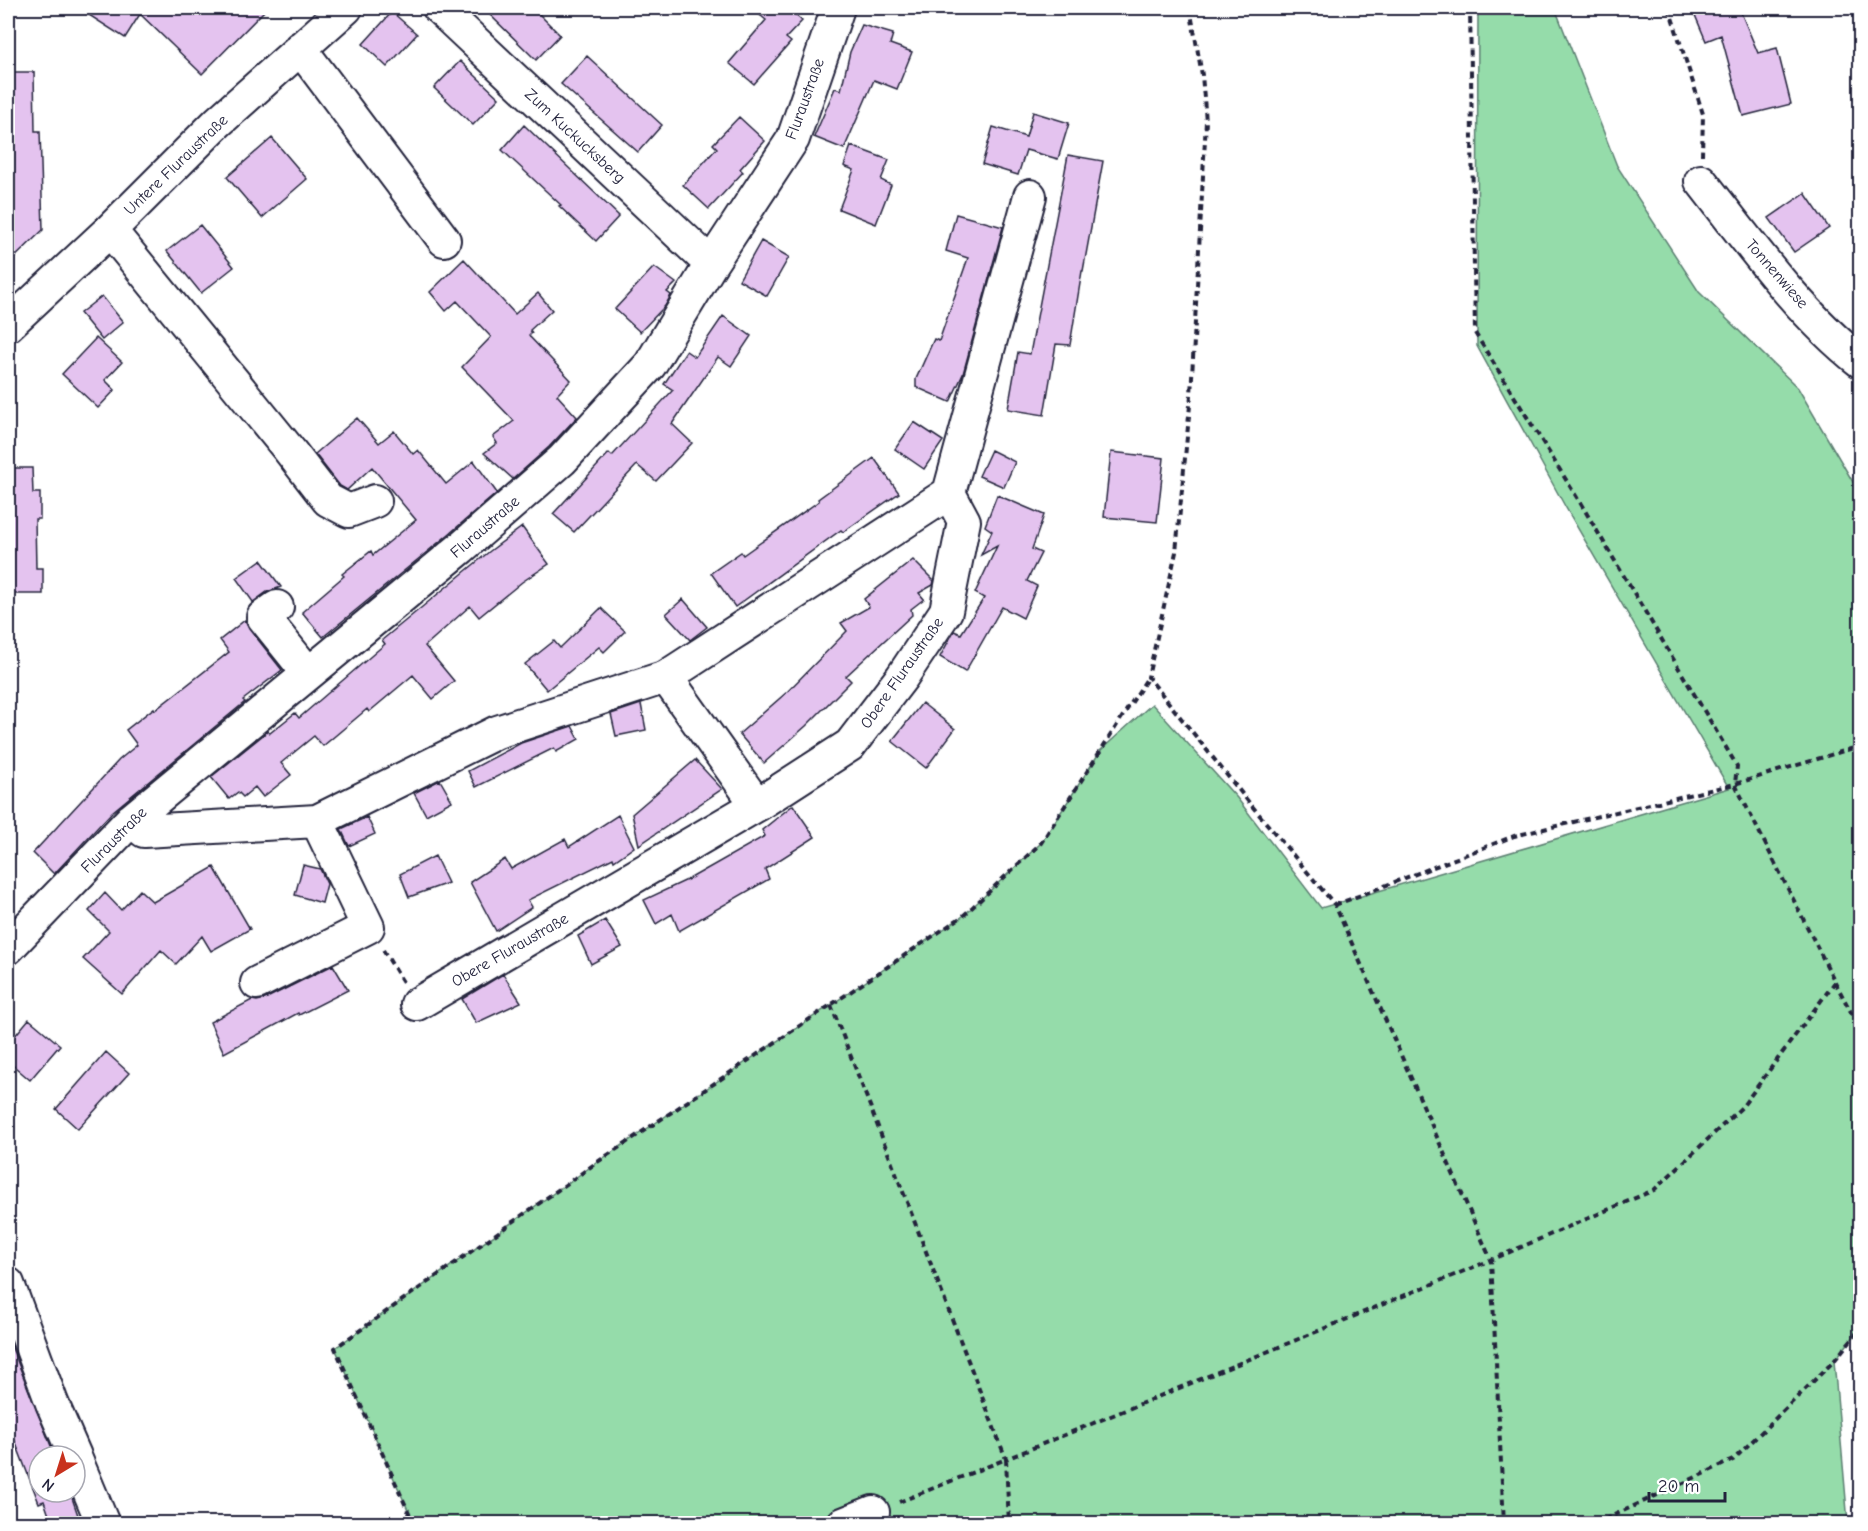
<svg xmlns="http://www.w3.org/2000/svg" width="1868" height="1531" viewBox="0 0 1868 1531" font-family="'Comic Neue',sans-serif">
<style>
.green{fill:#95dcaa;stroke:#5c7f72;stroke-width:1.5}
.building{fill:#e4c3ef;stroke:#22223b;stroke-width:1.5}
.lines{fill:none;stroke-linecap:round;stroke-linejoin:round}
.minor-casing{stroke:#22223b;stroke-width:36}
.path{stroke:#22223b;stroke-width:4;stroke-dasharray:6 4.5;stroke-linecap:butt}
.minor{stroke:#fff;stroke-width:32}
.labels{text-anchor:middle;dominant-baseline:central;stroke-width:4.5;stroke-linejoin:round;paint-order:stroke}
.street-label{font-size:16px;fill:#22223b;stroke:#fff}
</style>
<rect width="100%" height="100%" fill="#fff"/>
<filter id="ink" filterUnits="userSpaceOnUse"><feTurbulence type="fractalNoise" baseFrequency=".0167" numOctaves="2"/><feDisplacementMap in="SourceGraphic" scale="12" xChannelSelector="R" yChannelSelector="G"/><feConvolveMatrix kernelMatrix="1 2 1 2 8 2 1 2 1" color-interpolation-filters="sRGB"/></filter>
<g filter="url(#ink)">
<!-- green -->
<path class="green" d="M 1478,8 L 1555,8 L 1617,166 L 1699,292 L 1798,388 L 1860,494 L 1860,1329 L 1834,1361 L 1848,1523 L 414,1523 L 335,1348 L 596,1163 L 963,916 L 1041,843 L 1101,750 L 1152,704 L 1237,798 L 1321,908 L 1729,788 L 1566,508 L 1477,346 Z"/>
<!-- building -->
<path class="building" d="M 78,8 L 267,8 L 202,74 L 140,14 L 125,38 Z
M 483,8 L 533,8 L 560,35 L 536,60 Z
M 751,8 L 788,8 L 802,21 L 786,38 L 791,42 L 754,84 L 729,63 L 766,20 Z
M 1692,8 L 1739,8 L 1758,53 L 1777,48 L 1791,104 L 1743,116 L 1721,35 L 1706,41 Z
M 392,12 L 417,34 L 387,67 L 363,44 Z
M 862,25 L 893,34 L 890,44 L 912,52 L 897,89 L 874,80 L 844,149 L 814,137 L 835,88 L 841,90 L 850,52 Z
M 587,56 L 662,125 L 638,152 L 561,84 Z
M 460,61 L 499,98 L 473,125 L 434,88 Z
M 8,72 L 34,72 L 35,131 L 40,131 L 43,230 L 8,264 Z
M 1033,112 L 1069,123 L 1058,159 L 1026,150 L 1018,175 L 982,164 L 993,127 L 1026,137 Z
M 739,117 L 765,141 L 740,169 L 743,172 L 709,209 L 683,185 L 717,148 L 713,144 Z
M 524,125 L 619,216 L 596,241 L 559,206 L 561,205 L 502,150 Z
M 272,138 L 307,179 L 262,218 L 227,177 Z
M 851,146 L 889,160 L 881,180 L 891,185 L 876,224 L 839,209 L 854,170 L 844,166 Z
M 1068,155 L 1103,161 L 1083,271 L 1082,271 L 1070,345 L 1056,344 L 1044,415 L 1008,409 L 1018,352 L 1030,354 Z
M 1805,193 L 1829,228 L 1794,252 L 1769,218 Z
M 956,214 L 1003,227 L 963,374 L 950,402 L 916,387 L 916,379 L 934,339 L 939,341 L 968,258 L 946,251 Z
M 200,225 L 234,267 L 201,293 L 167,251 Z
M 761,241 L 789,257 L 767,296 L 739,280 Z
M 464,259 L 515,314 L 538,293 L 552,310 L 530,330 L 532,333 L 529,336 L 571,380 L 557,395 L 577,417 L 549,447 L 513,479 L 484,453 L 497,443 L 493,437 L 514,421 L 462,367 L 491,337 L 457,301 L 446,311 L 430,292 Z
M 654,267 L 676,283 L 667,292 L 671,295 L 665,306 L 640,332 L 615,309 Z
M 102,296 L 123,322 L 102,340 L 80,313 Z
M 723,316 L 751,336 L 731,366 L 718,357 L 672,424 L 692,443 L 656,481 L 637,465 L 574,532 L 553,514 L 609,453 L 612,456 L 673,390 L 664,384 L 686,351 L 695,357 Z
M 96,338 L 122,362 L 105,380 L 115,390 L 98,408 L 62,374 Z
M 357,418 L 379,443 L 394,431 L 413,454 L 418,450 L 446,484 L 474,461 L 497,493 L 449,534 L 323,637 L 302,612 L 344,576 L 342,574 L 371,551 L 373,555 L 416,520 L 372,467 L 347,490 L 340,486 L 315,454 Z
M 914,422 L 943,441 L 924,469 L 895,449 Z
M 991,450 L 1015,462 L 1004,487 L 979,476 Z
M 1111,452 L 1164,458 L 1157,522 L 1104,517 Z
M 874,458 L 899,493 L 843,532 L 841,530 L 735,607 L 711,573 L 741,552 L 743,555 L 819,501 L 818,499 Z
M 8,468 L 32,468 L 33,493 L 40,493 L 40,519 L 35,519 L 36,568 L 43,568 L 43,594 L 8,594 Z
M 997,495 L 1044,515 L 1032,549 L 1041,553 L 1027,581 L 1037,586 L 1023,618 L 1002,607 L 965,672 L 940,657 L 954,631 L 961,634 L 984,598 L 975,593 L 997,546 L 981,555 L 992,531 L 985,526 Z
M 522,527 L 549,564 L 522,582 L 479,617 L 470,606 L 425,646 L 454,681 L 433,699 L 413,675 L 369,712 L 367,709 L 323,746 L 314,736 L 281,763 L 291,775 L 263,797 L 255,787 L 243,797 L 238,792 L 229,799 L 211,777 L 268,731 L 270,733 L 295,713 L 299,718 L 385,644 L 382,640 L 490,551 Z
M 261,560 L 281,587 L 267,592 L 253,602 L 236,578 Z
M 913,560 L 934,581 L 933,585 L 919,593 L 924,599 L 911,609 L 912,615 L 846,676 L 851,681 L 806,726 L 764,763 L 739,734 L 787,692 L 847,631 L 841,623 L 869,607 L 864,599 Z
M 683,599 L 707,627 L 690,640 L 666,614 Z
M 601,608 L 625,631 L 604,652 L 599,647 L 547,690 L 525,664 L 554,641 L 560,648 Z
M 245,620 L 249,628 L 282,670 L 243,700 L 245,702 L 112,812 L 54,874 L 33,853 L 119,760 L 137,745 L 126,730 L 154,708 L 155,710 L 229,652 L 220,640 Z
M 922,703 L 955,729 L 926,768 L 892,741 Z
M 641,704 L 646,730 L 616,736 L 611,714 Z
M 572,726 L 579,739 L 556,752 L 554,748 L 476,787 L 468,771 L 521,743 Z
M 695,760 L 722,789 L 639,845 L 632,814 Z
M 440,780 L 452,801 L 426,815 L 414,793 Z
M 793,805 L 815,837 L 765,869 L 769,879 L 679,931 L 672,914 L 656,924 L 644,900 L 689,879 L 765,836 L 762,830 Z
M 618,815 L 634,847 L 614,861 L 613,858 L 528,900 L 532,907 L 496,931 L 470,882 L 505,859 L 511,869 L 565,839 L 569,847 Z
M 367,817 L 375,834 L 349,846 L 341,829 Z
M 435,856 L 448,883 L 409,897 L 400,874 Z
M 303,865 L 320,869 L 327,884 L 322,903 L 295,895 Z
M 214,867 L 250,929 L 211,951 L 202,936 L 176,964 L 161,950 L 122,994 L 83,959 L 109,931 L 89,911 L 105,893 L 121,910 L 140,890 L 153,902 Z
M 605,920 L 622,947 L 591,964 L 578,936 Z
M 333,965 L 348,990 L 299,1015 L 298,1013 L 224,1053 L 210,1022 L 252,1000 L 257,1001 L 265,999 Z
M 503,974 L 521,1002 L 476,1023 L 462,999 Z
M 29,1019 L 60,1045 L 30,1080 L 8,1061 L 8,1044 Z
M 106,1052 L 129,1073 L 78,1129 L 56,1109 Z
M 8,1338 L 55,1456 L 39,1456 L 39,1492 L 70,1492 L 81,1524 L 52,1524 L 44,1501 L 39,1503 L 8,1423 Z"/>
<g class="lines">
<defs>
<path id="minor" d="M 439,8 L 711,264
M 300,48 L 444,240
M 1701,181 C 1748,241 1800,314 1860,361
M 110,230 L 290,451 L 328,500 L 349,511 L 375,501
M 8,325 L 110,230 L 218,122 L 346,8
M 277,607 L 263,617 L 308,673
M 666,677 L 757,805
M 131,820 L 144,831 L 317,821 L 497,732 L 666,677 L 949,493 L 1030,196
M 8,948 L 131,820 L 461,548 L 562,460 L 650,365 L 711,264 L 793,139 L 838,8
M 257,983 L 368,927 L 317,821
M 417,1004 L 757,805 L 850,745 L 902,677 L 946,611 L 964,521 L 949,493
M 8,1284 L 52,1403 L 75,1456
M 75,1457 L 103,1524
M 843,1524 L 873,1512"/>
</defs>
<!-- minor casing -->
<use href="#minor" class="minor-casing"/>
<!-- path -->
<path class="path" d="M 1190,8 L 1202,75 L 1206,121 L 1191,395 L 1176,552 L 1148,677 L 1247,800 L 1335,905 L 1491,1260 L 1504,1524
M 1669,8 L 1703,114 L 1702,155
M 1335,905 L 1514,836 L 1735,784 L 1860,746
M 383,950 L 403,982
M 1835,982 L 1860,1029
M 831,1005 L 1006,1459 L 1491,1260 L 1654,1190 L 1742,1107 L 1835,982 L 1735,784 L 1737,766 L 1581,504 L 1475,333 L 1470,8
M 899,1502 L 1006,1459 L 1009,1524
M 414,1524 L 335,1348 L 596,1163 L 963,916 L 1041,843 L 1148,677
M 1595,1524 L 1733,1460 L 1834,1361 L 1860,1329"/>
<!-- minor -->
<use href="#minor" class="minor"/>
</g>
</g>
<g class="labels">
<!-- street labels -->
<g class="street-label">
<text transform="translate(805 99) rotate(-70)">Fluraustraße</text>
<text transform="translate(575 136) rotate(43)">Zum Kuckucksberg</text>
<text transform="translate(176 165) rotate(-44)">Untere Fluraustraße</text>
<text transform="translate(1777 274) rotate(49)">Tonnenwiese</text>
<text transform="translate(485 527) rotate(-41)">Fluraustraße</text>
<text transform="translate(902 673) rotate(-55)">Obere Fluraustraße</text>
<text transform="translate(114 840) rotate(-45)">Fluraustraße</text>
<text transform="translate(510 950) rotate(-30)">Obere Fluraustraße</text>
</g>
</g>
<!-- margin -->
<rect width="1868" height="1531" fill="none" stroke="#fff" stroke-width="30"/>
<rect x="15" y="15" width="1838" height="1501" fill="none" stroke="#22223b" stroke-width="2" filter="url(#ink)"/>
<!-- north arrow -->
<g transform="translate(57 1474) rotate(218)"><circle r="28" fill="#ffffff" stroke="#a7a7b1" stroke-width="1.5"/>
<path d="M0-4.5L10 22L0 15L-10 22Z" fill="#c8321e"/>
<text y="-9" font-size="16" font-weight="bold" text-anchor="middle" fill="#22223b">N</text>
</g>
<!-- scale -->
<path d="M1649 1492v9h76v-9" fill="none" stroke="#22223b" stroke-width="3"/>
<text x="1658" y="1492" font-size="18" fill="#22223b" stroke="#ffffff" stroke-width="4.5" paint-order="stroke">20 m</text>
</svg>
